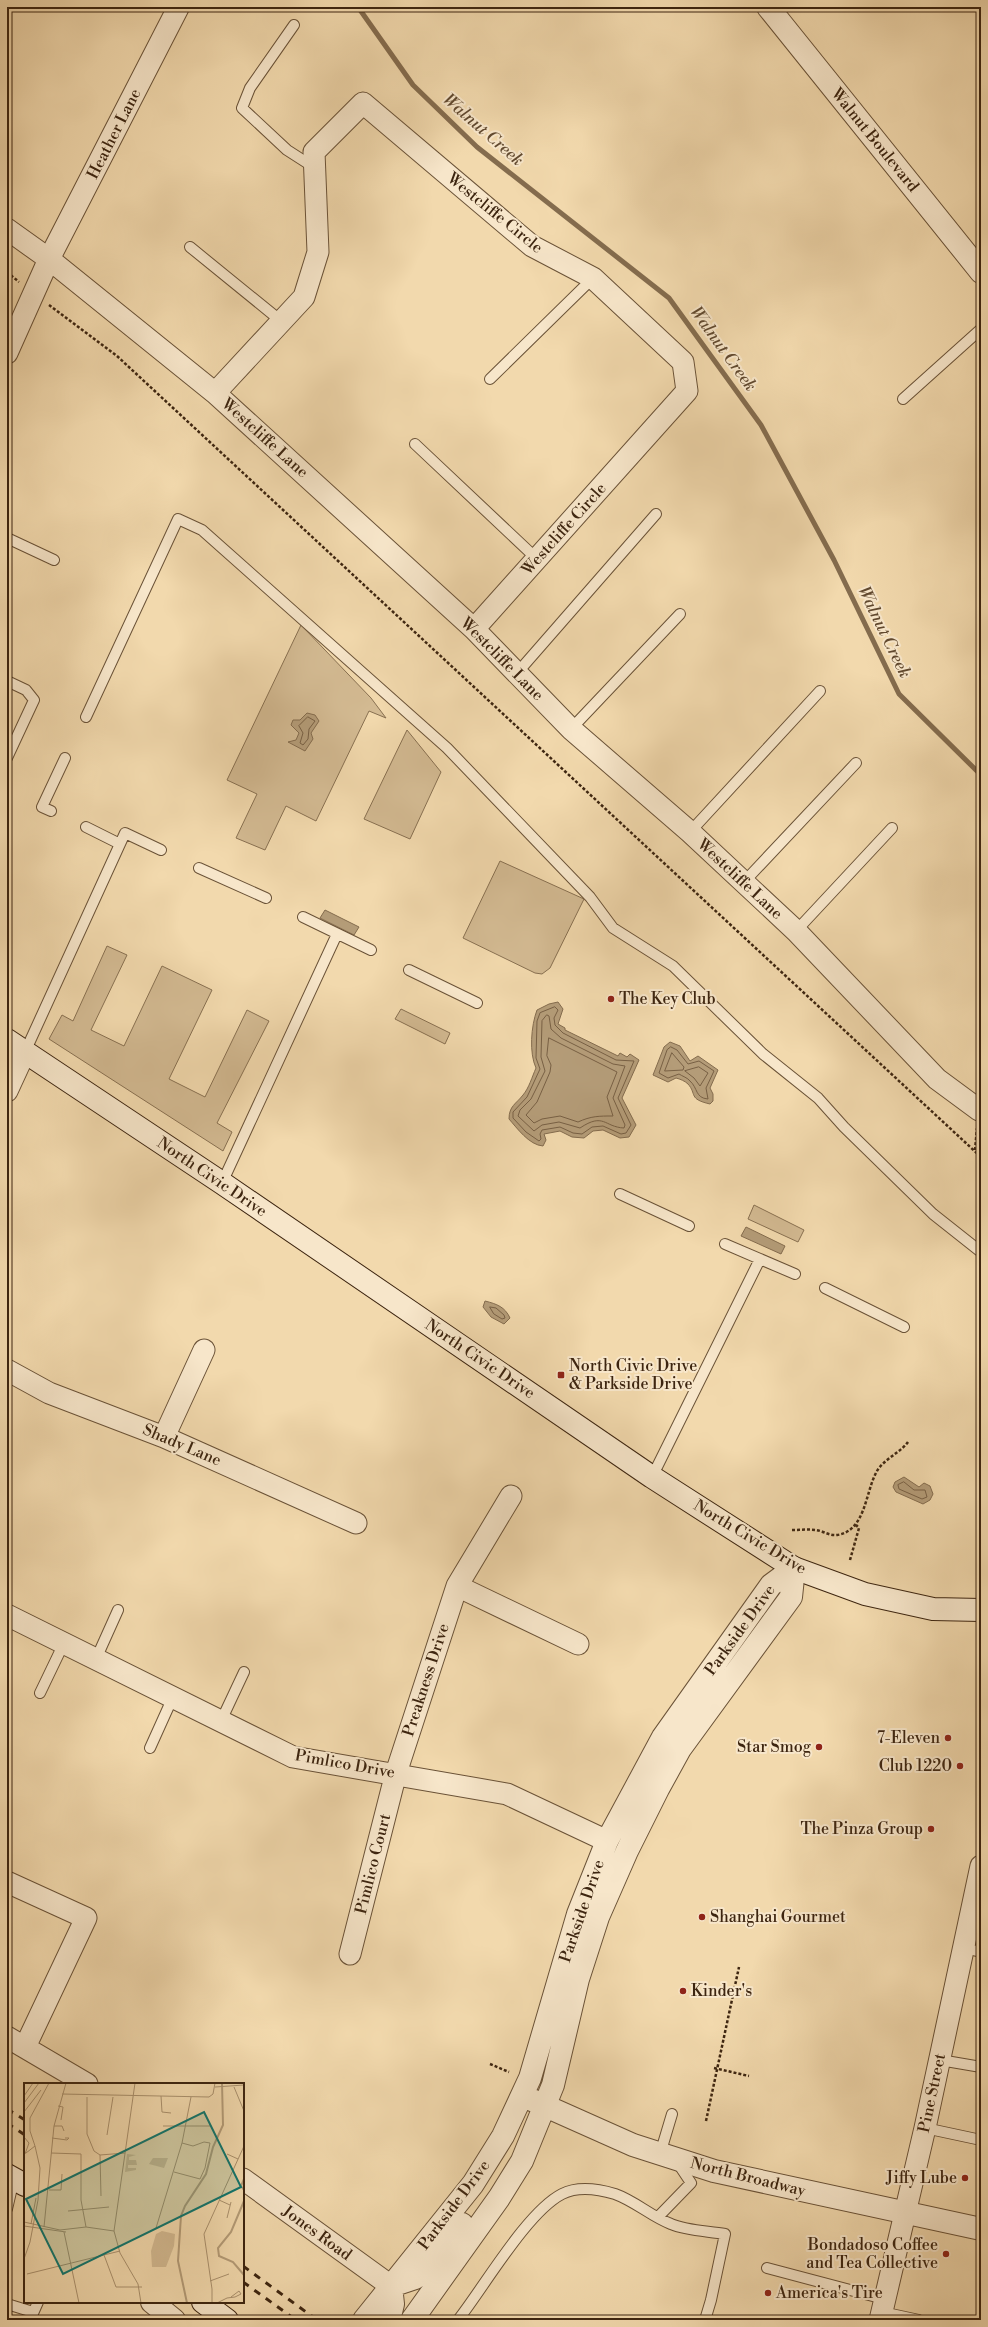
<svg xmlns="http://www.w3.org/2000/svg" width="988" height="2327" viewBox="0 0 988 2327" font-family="'Libre Bodoni',serif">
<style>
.green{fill:#d3ba92;stroke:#887051}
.water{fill:#b49c78;stroke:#846c4e}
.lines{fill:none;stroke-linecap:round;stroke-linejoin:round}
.shore{stroke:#786044;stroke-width:1}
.stream{stroke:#846c4e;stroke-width:5}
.service-casing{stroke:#6a5237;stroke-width:12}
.minor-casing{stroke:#6a5237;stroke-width:23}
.tertiary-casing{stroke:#6a5237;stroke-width:24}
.secondary-casing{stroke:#3d2510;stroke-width:24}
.path{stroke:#3d2510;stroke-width:2.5;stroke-dasharray:3 2;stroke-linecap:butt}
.service{stroke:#f7e6ca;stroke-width:10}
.minor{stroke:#f7e6ca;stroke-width:21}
.tertiary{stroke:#f7e6ca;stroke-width:22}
.secondary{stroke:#f7e6ca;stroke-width:22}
.rail{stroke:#3d2510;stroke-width:3;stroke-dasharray:7 7;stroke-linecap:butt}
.path-bridge{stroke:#3d2510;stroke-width:2.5;stroke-dasharray:3 2;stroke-linecap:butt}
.poi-dot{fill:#8f2418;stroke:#f7e6ca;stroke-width:1.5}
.labels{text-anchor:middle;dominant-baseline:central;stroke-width:4;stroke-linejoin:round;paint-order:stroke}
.street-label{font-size:16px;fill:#3d2510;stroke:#f7e6ca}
.poi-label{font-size:16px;fill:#3d2510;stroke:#f7e6ca;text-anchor:end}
.water-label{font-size:17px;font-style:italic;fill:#61492f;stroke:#f7e6ca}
.inset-river{fill:none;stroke:#b49c78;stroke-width:2}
.inset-road{fill:none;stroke:#aa916e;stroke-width:1}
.view{fill:#0f766e;fill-opacity:0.15;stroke:#0f766e;stroke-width:2}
.inset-edge{fill:none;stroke:#3d2510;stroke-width:2}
</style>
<rect width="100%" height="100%" fill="#f2d9ad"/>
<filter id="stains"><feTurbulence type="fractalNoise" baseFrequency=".005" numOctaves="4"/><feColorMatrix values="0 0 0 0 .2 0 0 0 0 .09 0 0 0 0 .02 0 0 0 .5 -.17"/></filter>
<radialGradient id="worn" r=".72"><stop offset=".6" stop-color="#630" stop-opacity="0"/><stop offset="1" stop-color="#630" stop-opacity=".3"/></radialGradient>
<!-- green -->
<path class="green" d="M 301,625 L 371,698 L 386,718 L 369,711 L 316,821 L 286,806 L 265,850 L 236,838 L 257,794 L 227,780 Z
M 407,730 L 441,772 L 410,839 L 364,819 Z
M 500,861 L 584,899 L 550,968 L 542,974 L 535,973 L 463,938 Z
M 107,946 L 127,955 L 91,1030 L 124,1046 L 162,966 L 212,990 L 169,1079 L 205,1097 L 247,1010 L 269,1021 L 217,1123 L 232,1132 L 223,1151 L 49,1039 L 62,1015 L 73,1021 Z
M 401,1009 L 450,1033 L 445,1044 L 395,1019 Z
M 754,1205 L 804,1230 L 798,1242 L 748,1219 Z"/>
<!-- water -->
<path class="water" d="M 307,713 L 315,715 L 319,721 L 311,733 L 313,739 L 305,751 L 288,742 L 296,740 L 299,733 L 291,725 L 293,720 L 300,720 Z
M 325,910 L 359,927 L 354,935 L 320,918 Z
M 558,1002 L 563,1009 L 558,1024 L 565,1028 L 565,1030 L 618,1056 L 620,1053 L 627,1057 L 630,1054 L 639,1060 L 622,1098 L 636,1125 L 629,1137 L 620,1138 L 603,1130 L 593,1131 L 584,1138 L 572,1137 L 560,1131 L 544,1134 L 546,1140 L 543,1146 C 529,1145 517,1128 509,1119 C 509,1106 516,1104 523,1095 C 529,1088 532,1077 536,1068 C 529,1053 531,1026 537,1010 L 549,1004 Z
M 670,1042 L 680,1046 L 690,1061 L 698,1056 L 718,1070 L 710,1088 L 713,1094 L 713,1101 L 710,1104 C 688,1099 697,1094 688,1084 C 685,1081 680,1079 676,1078 L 668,1082 L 653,1075 L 664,1047 Z
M 746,1227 L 785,1246 L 781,1254 L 741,1236 Z
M 485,1301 C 497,1304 505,1307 510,1318 L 504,1324 L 491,1317 L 483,1307 Z
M 904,1477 L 919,1487 L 924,1483 L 930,1486 L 933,1494 L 930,1500 L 923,1504 L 896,1492 L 893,1487 L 895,1482 Z"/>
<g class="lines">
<!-- shore -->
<path class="shore" d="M 308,717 L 315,721 L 309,729 L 308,739 L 303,745 L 300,743 L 303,733 L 299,726 Z
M 555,1007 L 558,1010 L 554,1018 L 555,1025 L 563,1033 L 616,1060 L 634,1061 L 618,1098 L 631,1125 L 626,1133 L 621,1134 L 603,1126 L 592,1127 L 582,1134 L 573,1133 L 560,1127 L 542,1130 L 540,1134 L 541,1139 L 539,1141 L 526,1132 L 513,1118 L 513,1112 L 527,1097 L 540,1069 L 536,1058 L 537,1021 L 540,1013 Z
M 547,1015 L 549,1016 L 551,1029 L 561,1038 L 613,1064 L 625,1066 L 613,1098 L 625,1125 L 624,1128 C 604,1127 604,1112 580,1128 L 559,1122 L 542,1125 L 534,1131 L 518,1116 L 520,1110 L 531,1099 L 545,1071 L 541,1057 L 542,1021 Z
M 549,1038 L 617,1072 L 607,1097 L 613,1116 C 599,1116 591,1116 578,1122 L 560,1116 L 542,1119 L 534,1123 L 526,1115 L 537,1102 L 550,1072 L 551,1065 L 547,1056 Z
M 671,1047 L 677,1050 L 688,1064 L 699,1061 L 714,1071 L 706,1088 L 708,1099 C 695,1098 698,1088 690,1081 C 688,1078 682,1076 679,1074 L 668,1078 L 659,1073 L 667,1050 Z
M 672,1053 L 684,1067 L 683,1070 L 665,1071 Z
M 699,1067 L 708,1073 L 700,1086 L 694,1078 L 685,1071 Z
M 490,1307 L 496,1308 L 504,1315 L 505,1318 L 502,1319 L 494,1314 Z
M 904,1482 L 914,1490 L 925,1490 L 927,1497 L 922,1499 L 899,1489 L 898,1485 Z"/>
<!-- stream -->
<path class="stream" d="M 358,7 L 413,85 L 477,147 L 669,298 L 761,425 L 834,560 L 899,694 L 981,775"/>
<defs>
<path id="service" d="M 294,25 L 250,88 L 242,108 L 287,150 L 315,168
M 190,247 L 281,321
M 490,379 L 593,278
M 903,399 L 981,329
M 415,444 L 537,559
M 7,538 L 54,560
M 518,672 L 656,514
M 7,681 L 26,690 L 34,700 L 7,758
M 86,717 L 178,519 L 202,530 L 447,748 L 590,897 L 613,928 L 673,966 L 763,1054 L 818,1098 L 844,1127 L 933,1214 L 981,1252
M 571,729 L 680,614
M 51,811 L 42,807 L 65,758
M 86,827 L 120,844
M 690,832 L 820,691
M 199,868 L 266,898
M 744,882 L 856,763
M 303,917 L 371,950
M 796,931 L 892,828
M 409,970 L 477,1003
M 25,1052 L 125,833 L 161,850
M 222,1183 L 337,934
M 620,1194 L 689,1226
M 725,1244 L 795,1274
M 825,1288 L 904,1327
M 652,1477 L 760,1259
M 96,1659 L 118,1610
M 40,1693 L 64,1643
M 221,1721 L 244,1672
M 150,1748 L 173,1697
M 964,1948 L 981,1952
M 940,2060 L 981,2067
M 925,2128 L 981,2140
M 660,2154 L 672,2114
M 7,2209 L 14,2179
M 658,2217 L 691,2183 L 677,2162
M 767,2268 L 884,2299
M 7,2304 L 33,2312
M 882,2312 L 919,2320
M 30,2320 L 38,2302
M 458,2320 C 484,2287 527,2212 562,2194 C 578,2186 598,2189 615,2194 C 635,2201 652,2217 671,2224 C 687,2231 709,2231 725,2234 L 711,2300 L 705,2320"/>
<path id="minor" d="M 7,229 L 49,259 L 215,393 L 474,629 L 571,729 L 690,832 L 796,931 L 937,1079 L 979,1110
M 7,353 L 49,259 L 178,8
M 215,393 L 304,297 L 318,252 L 314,152 L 363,103 L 532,246 L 593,278 L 683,362 L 687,391 L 474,629
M 7,1091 L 25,1052
M 7,1370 L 49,1393 L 164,1437 L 356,1523
M 164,1437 L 204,1350
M 457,1586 L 578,1644
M 7,1615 L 293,1757 L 507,1794 L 607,1841
M 7,1882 L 86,1918 L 25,2047
M 350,1954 L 396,1773 L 457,1586 L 511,1496
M 7,2037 L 87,2084
M 243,2179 L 391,2286
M 880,2320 L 925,2128 L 981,1866"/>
<path id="tertiary" d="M 768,7 L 981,272
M 532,2100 L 633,2145 L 714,2171 L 981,2229
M 152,2302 L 174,2320
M 364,2320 L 473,2184 L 503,2136 L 530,2078 L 578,1914 L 607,1841 L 663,1737 L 771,1585 L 794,1568
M 389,2320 L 393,2304 L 391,2286 L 415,2278 L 437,2257 L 462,2224
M 412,2320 L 499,2198 L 522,2161 L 553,2085 L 578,1979 L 598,1917 L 627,1851 L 658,1789 L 680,1749 L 791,1597 L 794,1568"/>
<path id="secondary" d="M 7,1040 L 222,1183 L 652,1477 L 794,1568 L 865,1594 L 933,1609 L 981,1610
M 7,2175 L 25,2185
M 203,2302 L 227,2320"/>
</defs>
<!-- service casing -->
<use href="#service" class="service-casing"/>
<!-- minor casing -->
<use href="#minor" class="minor-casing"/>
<!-- tertiary casing -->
<use href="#tertiary" class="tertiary-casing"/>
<!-- secondary casing -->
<use href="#secondary" class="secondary-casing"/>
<!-- path -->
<path class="path" d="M 7,272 L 19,282
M 49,305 L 117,356 L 981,1157
M 975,1150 L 977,1128
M 792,1530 C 800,1530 808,1529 816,1530 C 823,1531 830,1536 837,1535 C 866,1531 865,1492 877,1471 C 884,1459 900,1453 908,1442
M 850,1560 L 859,1528 L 856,1525
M 490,2064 L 509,2072
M 706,2121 L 739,1967"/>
<!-- service -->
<use href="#service" class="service"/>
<!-- minor -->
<use href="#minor" class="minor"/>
<!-- tertiary -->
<use href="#tertiary" class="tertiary"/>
<!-- secondary -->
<use href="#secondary" class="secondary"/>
<!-- rail -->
<path class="rail" d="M 7,2109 L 25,2120
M 7,2123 L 25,2135
M 243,2266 L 317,2320
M 243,2282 L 296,2320"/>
<!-- path-bridge -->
<path class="path-bridge" d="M 714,2068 L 749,2076"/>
</g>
<!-- markers -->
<g class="poi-dot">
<circle cx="611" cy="999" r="4"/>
<rect x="557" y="1371" width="8" height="8" rx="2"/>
<circle cx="948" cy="1738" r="4"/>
<circle cx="819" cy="1747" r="4"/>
<circle cx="960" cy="1766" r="4"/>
<circle cx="931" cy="1829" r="4"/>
<circle cx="702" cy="1917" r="4"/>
<circle cx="683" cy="1991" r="4"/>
<circle cx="965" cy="2178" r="4"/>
<circle cx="946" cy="2254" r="4"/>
<circle cx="768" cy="2293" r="4"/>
</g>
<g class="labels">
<!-- street labels -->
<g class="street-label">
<text transform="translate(114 134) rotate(-63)">Heather Lane</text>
<text transform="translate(875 140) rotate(51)">Walnut Boulevard</text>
<text transform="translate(495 213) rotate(39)">Westcliffe Circle</text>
<text transform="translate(265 438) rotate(42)">Westcliffe Lane</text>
<text transform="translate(564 529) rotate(-48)">Westcliffe Circle</text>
<text transform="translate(502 659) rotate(45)">Westcliffe Lane</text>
<text transform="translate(740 879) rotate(43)">Westcliffe Lane</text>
<text transform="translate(212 1177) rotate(34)">North Civic Drive</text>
<text transform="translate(480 1359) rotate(34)">North Civic Drive</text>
<text transform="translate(182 1445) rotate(23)">Shady Lane</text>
<text transform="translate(750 1537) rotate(31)">North Civic Drive</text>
<text transform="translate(740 1630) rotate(-54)">Parkside Drive</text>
<text transform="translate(426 1680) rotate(-72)">Preakness Drive</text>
<text transform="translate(345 1764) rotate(10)">Pimlico Drive</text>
<text transform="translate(373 1864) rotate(-76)">Pimlico Court</text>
<text transform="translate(582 1911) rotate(-71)">Parkside Drive</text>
<text transform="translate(932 2093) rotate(-78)">Pine Street</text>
<text transform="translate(748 2177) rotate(14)">North Broadway</text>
<text transform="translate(454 2205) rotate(-53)">Parkside Drive</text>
<text transform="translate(317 2233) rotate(36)">Jones Road</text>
</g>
<!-- poi labels -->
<g class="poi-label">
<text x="619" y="999" text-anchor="start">The Key Club</text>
<text x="569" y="1366" text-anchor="start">North Civic Drive<tspan x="569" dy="18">&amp; Parkside Drive</tspan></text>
<text x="940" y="1738">7-Eleven</text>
<text x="811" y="1747">Star Smog</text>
<text x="952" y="1766">Club 1220</text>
<text x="923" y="1829">The Pinza Group</text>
<text x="710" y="1917" text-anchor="start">Shanghai Gourmet</text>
<text x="691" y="1991" text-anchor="start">Kinder's</text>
<text x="957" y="2178">Jiffy Lube</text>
<text x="938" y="2245">Bondadoso Coffee<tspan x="938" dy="18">and Tea Collective</tspan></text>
<text x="776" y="2293" text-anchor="start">America's Tire</text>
</g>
<!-- water labels -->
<g class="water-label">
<text transform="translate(483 130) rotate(41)">Walnut Creek</text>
<text transform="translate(723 349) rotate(54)">Walnut Creek</text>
<text transform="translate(884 632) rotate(64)">Walnut Creek</text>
</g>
</g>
<!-- overview -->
<g transform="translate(24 2083)">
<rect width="220" height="220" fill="#f2d9ad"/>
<path d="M 103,71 L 112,72 L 105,74 L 105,77 L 112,77 L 113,82 L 104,82 L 104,85 L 112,85 L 112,87 L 101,89 ZM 129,75 L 144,75 L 140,85 L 125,81 ZM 138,148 L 151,151 L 150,163 L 142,184 L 128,184 L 127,168 L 132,151 Z" fill="#d3ba92"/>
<path class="inset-river" d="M 220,96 L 217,103 L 220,107M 220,192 L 209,179 L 195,173 L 194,165 L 207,149 L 220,118M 163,220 L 154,178 L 157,133 L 161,123 L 182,91 L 189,64 L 199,42 L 198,0"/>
<path class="inset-road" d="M 111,0 L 90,148 L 96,170 L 114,201 L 117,220M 191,4 L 220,2M 210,4 L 220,28M 38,11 L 185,14 L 189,11 L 191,0M 0,13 L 9,0M 137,13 L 138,29 L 147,30M 63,14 L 63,51 L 70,68 L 76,72 L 77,113M 0,20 L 15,0M 34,23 L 39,24 L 37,37M 0,29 L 17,7M 30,43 L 38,43 L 40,48M 139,43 L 186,43M 83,52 L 89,14M 0,54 L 5,60 L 1,71M 28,55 L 43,57 L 45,55 L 41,55M 11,63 L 6,48 L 6,35 L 25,0M 27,70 L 57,71 L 57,117 L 62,144M 203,71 L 214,76M 76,72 L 101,70M 150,89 L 176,96 L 181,85 L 186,60 L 180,59 L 169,63 L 158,60M 25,107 L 37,107 L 38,91M 195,117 L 206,122M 44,128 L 85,124M 203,135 L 207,119M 0,139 L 36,147 L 62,144 L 90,148M 7,141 L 12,115M 0,143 L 42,149M 20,144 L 30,43 L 42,0M 132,145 L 158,60 L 167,14M 40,149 L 55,220M 80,172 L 92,204 L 118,204M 0,176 L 6,159 L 14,117 L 16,85 L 11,63 L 2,70M 3,191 L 96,168M 186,198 L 205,191M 188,220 L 188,206 L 180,151 L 220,63M 193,220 L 203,215 L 211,214 L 217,211 L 215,208 L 207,214"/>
<path class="view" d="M 180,29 L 217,104 L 39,191 L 2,116 Z"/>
<rect width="220" height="220" class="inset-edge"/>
</g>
<!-- margin -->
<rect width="988" height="2327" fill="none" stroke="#f2d9ad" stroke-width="24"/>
<rect x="8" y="8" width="972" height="2311" fill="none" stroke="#3d2510" stroke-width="2"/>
<rect x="12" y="12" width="964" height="2303" fill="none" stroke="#3d2510"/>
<rect width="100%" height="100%" filter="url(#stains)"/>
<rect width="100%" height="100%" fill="url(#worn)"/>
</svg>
